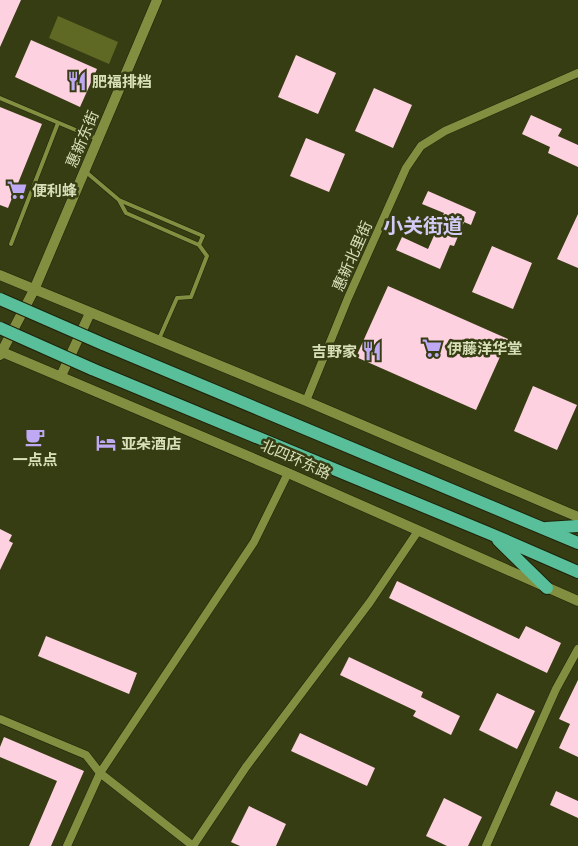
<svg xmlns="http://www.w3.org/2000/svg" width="578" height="846" viewBox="0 0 578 846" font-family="Montserrat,'Noto Sans SC',sans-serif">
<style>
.green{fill:#5f6924}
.building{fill:#fdd1df}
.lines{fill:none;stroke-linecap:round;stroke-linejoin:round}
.service-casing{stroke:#1e2209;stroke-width:5}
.minor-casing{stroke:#1e2209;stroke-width:9}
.tertiary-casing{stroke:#1e2209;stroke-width:11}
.trunk-casing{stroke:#1e2209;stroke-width:14}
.service{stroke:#828e40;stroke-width:4}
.minor{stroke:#828e40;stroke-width:8}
.tertiary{stroke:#828e40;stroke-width:10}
.trunk{stroke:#58bf9a;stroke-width:12}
.trunk-bridge-casing{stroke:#1e2209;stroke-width:14;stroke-linecap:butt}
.trunk-bridge{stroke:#58bf9a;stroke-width:12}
.labels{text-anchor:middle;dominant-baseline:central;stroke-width:5;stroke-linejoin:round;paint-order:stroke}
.poi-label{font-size:15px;font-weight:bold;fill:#d8e0b9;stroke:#363d13;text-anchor:start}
.street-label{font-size:15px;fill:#d8e0b9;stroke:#363d13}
.district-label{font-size:20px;font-weight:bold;fill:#d5caf5;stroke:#363d13}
</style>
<rect width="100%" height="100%" fill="#363d13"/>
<!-- green -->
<path class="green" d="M 58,16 L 118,42 L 109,64 L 49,38 Z"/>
<!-- building -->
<path class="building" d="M 0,0 L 21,0 L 0,47 Z
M 31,40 L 97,69 L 80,107 L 15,77 Z
M 296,55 L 336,73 L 318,114 L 278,97 Z
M 374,88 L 412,105 L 393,148 L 355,131 Z
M 0,107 L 42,124 L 8,208 L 0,205 Z
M 531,115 L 562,129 L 558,136 L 578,145 L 578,167 L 548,153 L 550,147 L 522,134 Z
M 306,138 L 345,154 L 329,192 L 290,176 Z
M 428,191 L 476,212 L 471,225 L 464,222 L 454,246 L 450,245 L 440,269 L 396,250 L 402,237 L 428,249 L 444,213 L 422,204 Z
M 578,214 L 578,268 L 557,259 Z
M 492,246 L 532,263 L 513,309 L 472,292 Z
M 388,286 L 508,339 L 476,410 L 356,357 Z
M 533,386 L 577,405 L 557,450 L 514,431 Z
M 0,529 L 12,535 L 9,541 L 13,543 L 0,570 Z
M 397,581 L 519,639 L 526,626 L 561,643 L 547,673 L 389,598 Z
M 46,636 L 137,673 L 129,694 L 38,656 Z
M 349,657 L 423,692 L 421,697 L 460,716 L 451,735 L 413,716 L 416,711 L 340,675 Z
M 578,680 L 578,757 L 559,748 L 570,724 L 559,719 Z
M 497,693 L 535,711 L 517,749 L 479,730 Z
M 300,733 L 375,768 L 367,786 L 291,751 Z
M 4,737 L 84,771 L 51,846 L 29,846 L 57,781 L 0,757 L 0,747 Z
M 556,791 L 578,801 L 578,818 L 550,805 Z
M 444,798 L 482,817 L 468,846 L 447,846 L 426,836 Z
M 249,806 L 286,824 L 276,846 L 240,846 L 231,842 Z"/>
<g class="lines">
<defs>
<path id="service" d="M 0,98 L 97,139
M 86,172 L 119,200 L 203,236 L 199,245 L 207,256 L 191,297 L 177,298 L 159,339
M 119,200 L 126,213 L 199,245
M 11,244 L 58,123"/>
<path id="minor" d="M 306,401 L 348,298 L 406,168 L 421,146 L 445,131 L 578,73
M 0,719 L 86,755 L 100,773 L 193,846
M 67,846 L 100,773 L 254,542 L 288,473
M 193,846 L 246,767 L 370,602 L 418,531
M 486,846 L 556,689 L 578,649"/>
<path id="tertiary" d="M 0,275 L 306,401 L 578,517
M 0,351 L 288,473 L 578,601
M 0,355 L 34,290 L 157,0
M 61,376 L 90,313"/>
<path id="trunk" d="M 103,344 L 578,543
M 92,369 L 493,535 L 578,572
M 546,528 L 578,526
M 498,540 L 547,588"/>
</defs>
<!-- service casing -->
<use href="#service" class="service-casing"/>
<!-- minor casing -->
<use href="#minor" class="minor-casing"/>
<!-- tertiary casing -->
<use href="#tertiary" class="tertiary-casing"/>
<!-- trunk casing -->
<use href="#trunk" class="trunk-casing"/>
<!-- service -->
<use href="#service" class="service"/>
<!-- minor -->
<use href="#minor" class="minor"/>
<!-- tertiary -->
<use href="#tertiary" class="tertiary"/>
<!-- trunk -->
<use href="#trunk" class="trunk"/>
<defs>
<path id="trunk-bridge" d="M 0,299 L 103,344
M 0,328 L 92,369"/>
</defs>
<!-- trunk-bridge casing -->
<use href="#trunk-bridge" class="trunk-bridge-casing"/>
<!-- trunk-bridge -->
<use href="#trunk-bridge" class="trunk-bridge"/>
</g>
<!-- icons -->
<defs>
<symbol id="restaurant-bare" viewBox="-9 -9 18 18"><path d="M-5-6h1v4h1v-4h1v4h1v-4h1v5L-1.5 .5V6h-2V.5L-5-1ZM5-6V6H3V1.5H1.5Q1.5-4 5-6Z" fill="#bfa9f4" stroke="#363d13" stroke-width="2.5" paint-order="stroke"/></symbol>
<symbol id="supermarket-bare" viewBox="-9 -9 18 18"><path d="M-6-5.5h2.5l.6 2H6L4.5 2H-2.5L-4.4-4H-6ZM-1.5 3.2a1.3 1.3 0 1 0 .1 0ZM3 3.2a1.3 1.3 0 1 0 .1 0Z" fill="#bfa9f4" stroke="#363d13" stroke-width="2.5" paint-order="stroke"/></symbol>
<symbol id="cafe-bare" viewBox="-9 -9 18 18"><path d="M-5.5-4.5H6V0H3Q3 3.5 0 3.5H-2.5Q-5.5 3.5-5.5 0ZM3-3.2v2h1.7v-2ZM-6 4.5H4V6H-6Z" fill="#bfa9f4" stroke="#363d13" stroke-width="2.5" paint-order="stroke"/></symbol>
<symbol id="hotel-bare" viewBox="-9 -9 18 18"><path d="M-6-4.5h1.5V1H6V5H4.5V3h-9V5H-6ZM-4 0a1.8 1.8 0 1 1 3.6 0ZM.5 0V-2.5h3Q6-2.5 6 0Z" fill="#bfa9f4" stroke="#363d13" stroke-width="2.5" paint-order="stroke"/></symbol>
</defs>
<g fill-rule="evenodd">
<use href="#restaurant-bare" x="63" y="67" width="28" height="28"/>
<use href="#supermarket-bare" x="3" y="176" width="28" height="28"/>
<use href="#supermarket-bare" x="418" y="334" width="28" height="28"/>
<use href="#restaurant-bare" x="358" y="337" width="28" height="28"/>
<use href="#cafe-bare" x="21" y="423" width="28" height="28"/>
<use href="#hotel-bare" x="92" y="429" width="28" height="28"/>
</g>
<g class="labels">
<!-- poi labels -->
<g class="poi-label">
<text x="92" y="81">肥福排档</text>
<text x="32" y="190">便利蜂</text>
<text x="447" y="348">伊藤洋华堂</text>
<text x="357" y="351" text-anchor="end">吉野家</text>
<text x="121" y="443">亚朵酒店</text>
<text x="35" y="459" text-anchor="middle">一点点</text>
</g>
<!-- street labels -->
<g class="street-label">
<text transform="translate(82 139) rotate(-67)">惠新东街</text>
<text transform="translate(352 256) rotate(-66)">惠新北里街</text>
<text transform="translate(296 459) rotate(24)">北四环东路</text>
</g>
<!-- district labels -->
<g class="district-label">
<text x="423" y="226">小关街道</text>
</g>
</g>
</svg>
